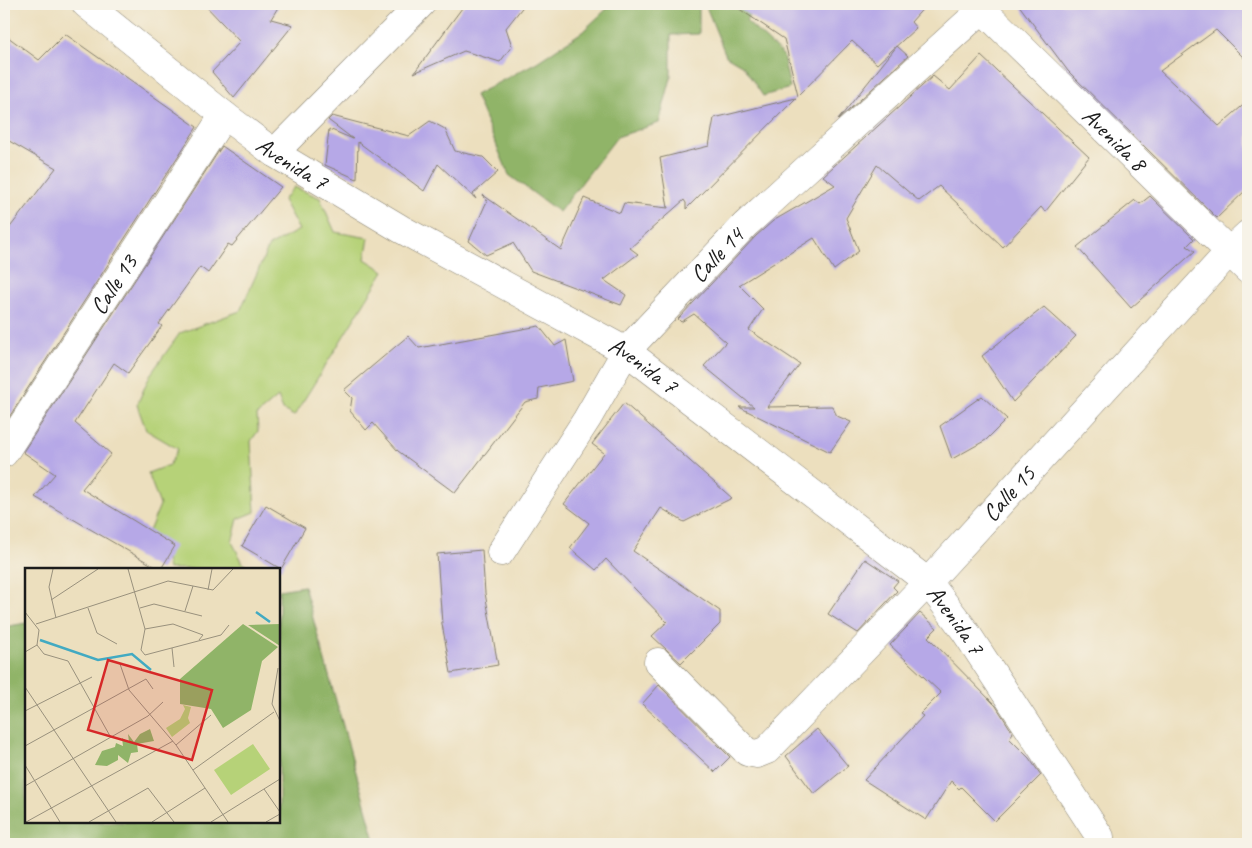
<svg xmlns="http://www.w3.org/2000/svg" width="1252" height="848" viewBox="0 0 1252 848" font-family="Caveat,sans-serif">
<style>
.green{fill:#b6d278;stroke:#69774a}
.forest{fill:#90b468;stroke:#566842}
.building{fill:#b6a8e7}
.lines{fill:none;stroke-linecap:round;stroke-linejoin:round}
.minor-casing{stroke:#847e6d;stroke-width:29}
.minor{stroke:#fff;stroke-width:28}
.labels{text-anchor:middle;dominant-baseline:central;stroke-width:4;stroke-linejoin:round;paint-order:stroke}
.street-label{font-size:24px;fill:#1c1c1c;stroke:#f7f3e8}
.inset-river{fill:none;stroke:#42aac2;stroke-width:2.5}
.inset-road{fill:none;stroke:#99917d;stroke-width:1}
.view{fill:#d62828;fill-opacity:0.15;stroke:#d62828;stroke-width:2.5}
.inset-edge{fill:none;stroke:#1c1c1c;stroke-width:2.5}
</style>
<rect width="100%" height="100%" fill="#f7f3e8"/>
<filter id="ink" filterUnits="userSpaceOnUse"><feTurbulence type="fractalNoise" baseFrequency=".02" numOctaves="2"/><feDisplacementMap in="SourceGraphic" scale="10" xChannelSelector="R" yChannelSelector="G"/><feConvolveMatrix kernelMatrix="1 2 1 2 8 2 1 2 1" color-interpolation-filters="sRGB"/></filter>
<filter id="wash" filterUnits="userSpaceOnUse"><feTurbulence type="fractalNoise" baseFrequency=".0096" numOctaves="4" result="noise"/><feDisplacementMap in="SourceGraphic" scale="20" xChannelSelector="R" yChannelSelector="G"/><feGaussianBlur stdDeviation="1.12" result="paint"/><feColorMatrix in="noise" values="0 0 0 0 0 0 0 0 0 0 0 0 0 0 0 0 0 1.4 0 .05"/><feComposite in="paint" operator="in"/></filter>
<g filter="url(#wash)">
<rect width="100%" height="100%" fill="#ecdfbe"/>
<!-- green -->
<path class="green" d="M 294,187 L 320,198 L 335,232 L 369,238 L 365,259 L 384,271 L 294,416 L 283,410 L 278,397 L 257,415 L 258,431 L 251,441 L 255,512 L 238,519 L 232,542 L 243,563 L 250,569 L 168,569 L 165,554 L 147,536 L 160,505 L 148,473 L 169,465 L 178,449 L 146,430 L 137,405 L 150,375 L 180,333 L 240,311 L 269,246 L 299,230 L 283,200 Z"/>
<!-- forest -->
<path class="forest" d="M 612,4 L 699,4 L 699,34 L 671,35 L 671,78 L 659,123 L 617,137 L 559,212 L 509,175 L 475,95 L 537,62 L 582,32 Z
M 705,4 L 755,4 L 746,21 L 783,55 L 790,88 L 763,96 L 743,66 L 726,56 Z
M 304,586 L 376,844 L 4,844 L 4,627 L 26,623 L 26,822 L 279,822 L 279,590 Z"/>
<g id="blocks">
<!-- building -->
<path class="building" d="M 204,4 L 280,4 L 271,19 L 293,25 L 234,98 L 212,72 L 240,42 Z
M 465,4 L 525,4 L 506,28 L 512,46 L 500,62 L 464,51 L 414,73 Z
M 732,4 L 927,4 L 911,22 L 916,28 L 877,64 L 852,41 L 798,96 L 784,39 Z
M 1018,4 L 1248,4 L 1248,62 L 1216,30 L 1160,71 L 1219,126 L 1248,101 L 1248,188 L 1217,218 L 1068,71 Z
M 4,34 L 39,60 L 65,34 L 197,127 L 4,425 L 4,235 L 56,168 L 4,138 Z
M 897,46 L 908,56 L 838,120 Z
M 981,56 L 1089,157 L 1045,212 L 1041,207 L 1003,247 L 939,186 L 919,201 L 877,165 L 846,218 L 859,251 L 834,270 L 814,238 L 739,285 L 763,309 L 749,330 L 800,364 L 767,407 L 832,406 L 837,416 L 851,422 L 830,452 L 739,407 L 754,407 L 704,366 L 726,342 L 694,314 L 681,322 L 678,319 L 756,236 L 773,221 L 835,185 L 823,176 L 933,76 L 950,90 Z
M 796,98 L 686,209 L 686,203 L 684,200 L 630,248 L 638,254 L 604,280 L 626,295 L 621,305 L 531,271 L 513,243 L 486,255 L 469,241 L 487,201 L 483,195 L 561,250 L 584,198 L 620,213 L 624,203 L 668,208 L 660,158 L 709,146 L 714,118 Z
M 332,116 L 409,136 L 430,121 L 445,129 L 455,151 L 483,157 L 498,172 L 473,194 L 476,199 L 438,164 L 424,191 L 358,142 L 357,179 L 325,165 L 329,129 L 353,139 L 328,120 Z
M 222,146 L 281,187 L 232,246 L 228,244 L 208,273 L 200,267 L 159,324 L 162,326 L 128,373 L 114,363 L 75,423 L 111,454 L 82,489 L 175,546 L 161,569 L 159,569 L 35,497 L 55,474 L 23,452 Z
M 1150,196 L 1194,239 L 1187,246 L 1195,251 L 1131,308 L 1077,247 L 1135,200 L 1140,204 Z
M 1044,307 L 1076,336 L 1013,402 L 982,356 Z
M 539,326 L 555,346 L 566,340 L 573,381 L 539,388 L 538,399 L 525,402 L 455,493 L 398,451 L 373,423 L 366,430 L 350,411 L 352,398 L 344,390 L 408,336 L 419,348 Z
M 982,396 L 1007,419 L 986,440 L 952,459 L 940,426 Z
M 624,403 L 732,498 L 684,522 L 661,508 L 633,551 L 720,611 L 720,624 L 681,663 L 652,636 L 667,622 L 606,559 L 596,570 L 570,548 L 589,523 L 564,504 L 604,453 L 592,444 Z
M 266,505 L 305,528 L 281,569 L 242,546 Z
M 482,550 L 485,593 L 498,665 L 451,673 L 442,624 L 437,554 Z
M 865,559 L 898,581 L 893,587 L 897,591 L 858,633 L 828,614 Z
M 920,613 L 937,628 L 928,637 L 996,706 L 1013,733 L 1009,738 L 1029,758 L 1041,775 L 995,821 L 961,787 L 959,789 L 951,781 L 926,820 L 864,780 L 923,716 L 920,714 L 941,693 L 890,645 Z
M 659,685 L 730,757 L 715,772 L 642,704 Z
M 817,729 L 848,766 L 814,794 L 786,756 Z"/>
</g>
</g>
<g filter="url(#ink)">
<use href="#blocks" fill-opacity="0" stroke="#847e6d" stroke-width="1"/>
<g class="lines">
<defs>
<g id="minor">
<path id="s1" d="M 86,4 L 224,115 L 274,153 L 401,229 L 626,351 L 928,582 L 965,631 L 1100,837"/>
<path id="s2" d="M 982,9 L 1248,270"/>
<path d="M 274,153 L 421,4"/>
<path id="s3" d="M 4,453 L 224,115"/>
<path id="s4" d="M 501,552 L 587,419 L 626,351 L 745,225 L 988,4"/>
<path id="s5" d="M 658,662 L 747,752 L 757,754 L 767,750 L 928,582 L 1230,251 L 1248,234"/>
</g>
</defs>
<!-- minor casing -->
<use href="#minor" class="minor-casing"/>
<!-- minor -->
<use href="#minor" class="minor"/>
</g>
</g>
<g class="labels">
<!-- street labels -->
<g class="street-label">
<text stroke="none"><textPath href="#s2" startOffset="186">Avenida 8</textPath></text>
<text stroke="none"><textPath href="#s1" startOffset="261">Avenida 7</textPath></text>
<text stroke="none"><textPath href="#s4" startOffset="369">Calle 14</textPath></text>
<text stroke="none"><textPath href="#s3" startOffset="201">Calle 13</textPath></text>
<text stroke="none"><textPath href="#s1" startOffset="666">Avenida 7</textPath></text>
<text stroke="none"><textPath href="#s5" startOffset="500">Calle 15</textPath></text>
<text stroke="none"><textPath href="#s1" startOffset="1071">Avenida 7</textPath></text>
</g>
</g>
<!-- overview -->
<g transform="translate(25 568)">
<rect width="255" height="255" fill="#ecdfbe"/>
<path d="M 158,137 L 166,139 L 163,150 L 165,155 L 147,169 L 141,160 L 155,151 L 160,141 ZM 228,176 L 245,201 L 206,227 L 189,202 Z" fill="#b6d278"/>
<path d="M 218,56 L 253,79 L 237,93 L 226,142 L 198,160 L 186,141 L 155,136 L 155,111 ZM 255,56 L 255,78 L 223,57 ZM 125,161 L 129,173 L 112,176 L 113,184 L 106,185 L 103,195 L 93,187 L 93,192 L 82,198 L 70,197 L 77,183 L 90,179 L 91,175 L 98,178 L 97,170 L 104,174 L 103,166 L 109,174 L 115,166 Z" fill="#90b468"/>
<path class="inset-river" d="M 231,44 L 245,54M 15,72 L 73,92 L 107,86 L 126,102"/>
<path class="inset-road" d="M 28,1 L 24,19 L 31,50M 103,1 L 120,61 L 116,82 L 120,87 L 196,67 L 204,57M 183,22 L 187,1M 26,32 L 73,1M 63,40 L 72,65 L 92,76M 115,40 L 129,36 L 177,48M 160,43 L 168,18M 0,44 L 14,62 L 12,77 L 0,84M 11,56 L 143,13 L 188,22 L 208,1M 120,61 L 148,56 L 178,67 L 174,72M 12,77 L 19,86 L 43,93 L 85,168M 147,80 L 149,99M 95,96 L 104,122 L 151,177 L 203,254M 253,100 L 247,136 L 255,153M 0,119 L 91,254M 0,143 L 67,109M 151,177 L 186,147M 0,178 L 121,111 L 128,121M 0,197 L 35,254M 168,202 L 249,144M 0,218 L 123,148 L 138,134M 239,221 L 255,244M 1,254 L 148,173M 64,254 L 123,220 L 149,254M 127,254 L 180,220M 186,254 L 255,211M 241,254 L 255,246"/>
<path class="view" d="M 83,92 L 187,122 L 167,192 L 63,162 Z"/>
<rect width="255" height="255" class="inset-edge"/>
</g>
<!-- margin -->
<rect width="1252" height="848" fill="none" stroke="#f7f3e8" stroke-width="20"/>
</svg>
